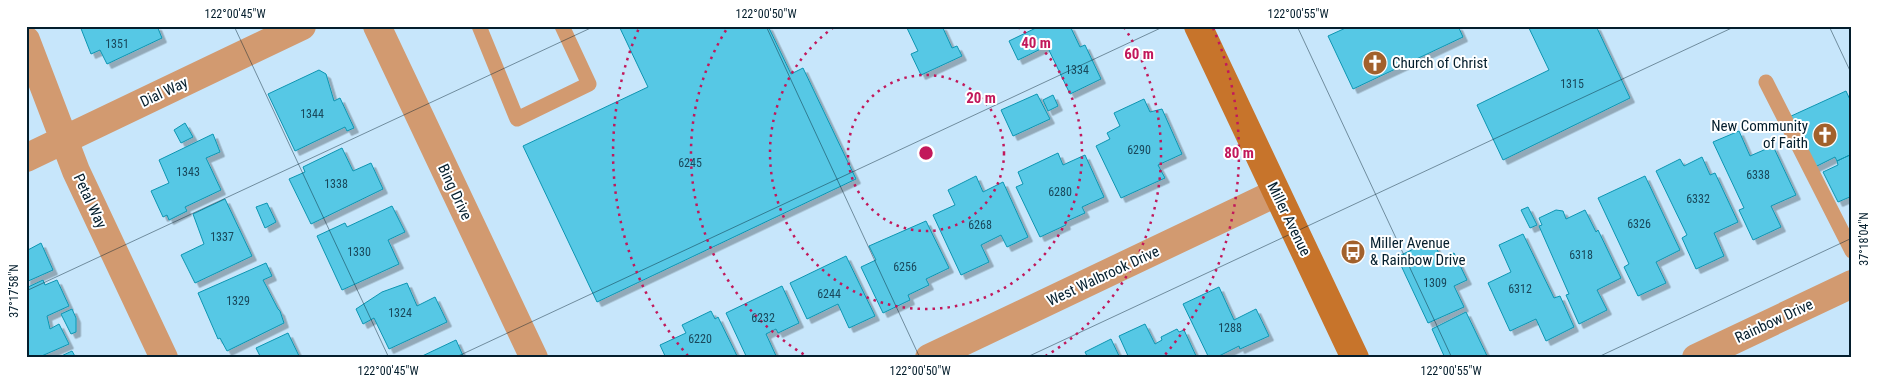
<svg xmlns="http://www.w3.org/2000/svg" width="1878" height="384" viewBox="0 0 1878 384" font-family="'Roboto Condensed',sans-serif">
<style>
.building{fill:#57c8e5;stroke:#0d95b1;filter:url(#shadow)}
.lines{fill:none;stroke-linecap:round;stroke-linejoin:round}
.service{stroke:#d29a70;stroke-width:15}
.minor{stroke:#d29a70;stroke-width:28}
.tertiary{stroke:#d29a70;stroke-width:28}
.secondary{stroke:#c7742b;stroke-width:28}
.ticks{fill:none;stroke:#041e2d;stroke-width:1;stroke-opacity:0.45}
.ring{fill:none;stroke:#c2185b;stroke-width:2.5;stroke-dasharray:2.5 5}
.labels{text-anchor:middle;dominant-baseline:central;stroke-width:4;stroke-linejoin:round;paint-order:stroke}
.number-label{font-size:12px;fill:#19485b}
.poi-label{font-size:15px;fill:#041e2d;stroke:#fff;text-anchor:start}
.street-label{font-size:15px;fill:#041e2d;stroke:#fff}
.centre{fill:#c2185b;stroke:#fff;stroke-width:2.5}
.ring-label{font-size:15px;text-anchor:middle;font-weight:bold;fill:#c2185b;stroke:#fff;stroke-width:4;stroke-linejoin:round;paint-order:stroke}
.neatline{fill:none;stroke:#041e2d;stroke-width:2}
.ticks-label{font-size:12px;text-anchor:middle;fill:#041e2d}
</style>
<defs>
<filter id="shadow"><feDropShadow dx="4.5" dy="4.5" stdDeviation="0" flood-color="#0004"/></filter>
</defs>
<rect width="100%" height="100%" fill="#c7e6fb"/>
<!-- building -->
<path class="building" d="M 80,26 L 157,26 L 162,38 L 107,64 L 100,50 L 91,54 Z
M 619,26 L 768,26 L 791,74 L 803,68 L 856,179 L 597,302 L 523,146 L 648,87 Z
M 906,26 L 942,26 L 952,48 L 957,46 L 962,56 L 921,75 L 911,54 L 918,51 Z
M 1040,26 L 1070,26 L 1080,47 L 1085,45 L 1101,79 L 1070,94 L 1047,46 L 1018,60 L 1009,41 Z
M 1350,26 L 1458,26 L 1463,37 L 1353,89 L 1328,36 Z
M 1528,26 L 1596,26 L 1630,98 L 1503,160 L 1477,105 L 1549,70 Z
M 319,70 L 326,74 L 334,101 L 340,98 L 354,128 L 347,131 L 345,127 L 295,151 L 268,94 Z
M 1846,91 L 1852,104 L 1852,154 L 1837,161 L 1835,157 L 1813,168 L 1789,117 Z
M 1037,94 L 1050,119 L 1013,136 L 1001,110 Z
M 1053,95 L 1058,106 L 1048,111 L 1043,100 Z
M 1144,99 L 1150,112 L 1162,109 L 1182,154 L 1158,165 L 1165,178 L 1121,198 L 1096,146 L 1110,139 L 1107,133 L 1120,126 L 1114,113 Z
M 185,123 L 193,137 L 181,143 L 174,130 Z
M 1739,131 L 1750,156 L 1773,146 L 1796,195 L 1771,206 L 1781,227 L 1753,240 L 1739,210 L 1744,208 L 1713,142 Z
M 213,134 L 220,152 L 206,158 L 221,190 L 185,207 L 187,211 L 169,220 L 167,215 L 163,217 L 151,191 L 169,183 L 159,160 Z
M 342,148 L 353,171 L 371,163 L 383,189 L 311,224 L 289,179 L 305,172 L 303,167 Z
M 1058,153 L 1063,165 L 1085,155 L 1104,197 L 1082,207 L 1085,213 L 1065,222 L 1066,225 L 1040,237 L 1016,187 L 1023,184 L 1018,172 Z
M 1852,154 L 1852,196 L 1838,202 L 1823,172 L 1838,165 L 1837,161 Z
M 1702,157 L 1710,175 L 1715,173 L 1738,222 L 1714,233 L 1724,256 L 1696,269 L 1682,238 L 1687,235 L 1656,171 L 1680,159 L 1684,166 Z
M 976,176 L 983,192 L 1003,182 L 1028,237 L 1007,247 L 1001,235 L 981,245 L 989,262 L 961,275 L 933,215 L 955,205 L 948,190 Z
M 1645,176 L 1680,250 L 1656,262 L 1666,283 L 1638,296 L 1624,267 L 1629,264 L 1598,198 Z
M 225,199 L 252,256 L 195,283 L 181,255 L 204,244 L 193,214 Z
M 267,203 L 276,222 L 265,228 L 256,207 Z
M 392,206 L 405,232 L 388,240 L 399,264 L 342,290 L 317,236 L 345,223 L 347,227 Z
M 1528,207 L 1537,225 L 1530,228 L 1521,210 Z
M 1556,210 L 1563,211 L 1566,219 L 1585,210 L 1596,232 L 1598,230 L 1621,278 L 1597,290 L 1607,310 L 1579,324 L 1566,295 L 1569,294 L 1539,226 L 1542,225 L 1539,218 Z
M 926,221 L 949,268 L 926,279 L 929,285 L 908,295 L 910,300 L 883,313 L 861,267 L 876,260 L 869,246 Z
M 1523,234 L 1554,298 L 1560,296 L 1574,327 L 1546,341 L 1536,319 L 1510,331 L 1488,283 L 1511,272 L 1499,245 Z
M 1432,240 L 1442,259 L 1454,253 L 1467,280 L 1454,286 L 1464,307 L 1428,323 L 1397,257 Z
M 41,243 L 53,270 L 26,282 L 26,251 Z
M 846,256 L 875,316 L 849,328 L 838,304 L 807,319 L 790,283 Z
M 266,263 L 272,276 L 263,280 L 278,309 L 280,311 L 284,323 L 227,351 L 220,338 L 218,339 L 198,293 Z
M 43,280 L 45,285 L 57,280 L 69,306 L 47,316 L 50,329 L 59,324 L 69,344 L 37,358 L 26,358 L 26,288 Z
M 407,283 L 417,306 L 435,297 L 447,322 L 389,349 L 374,318 L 363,324 L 356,309 L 382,292 Z
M 782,286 L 799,323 L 778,333 L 776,329 L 766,334 L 777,358 L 747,358 L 726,313 Z
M 1219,287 L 1234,320 L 1256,309 L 1269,336 L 1240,349 L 1239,346 L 1215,358 L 1209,358 L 1183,304 Z
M 72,309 L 76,318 L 76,332 L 71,334 L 61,314 Z
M 711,311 L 715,319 L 718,317 L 738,358 L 666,358 L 660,345 L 686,333 L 682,325 Z
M 1466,312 L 1488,358 L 1445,358 L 1432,329 Z
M 1145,324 L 1155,344 L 1162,340 L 1161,337 L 1177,329 L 1179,332 L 1184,330 L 1197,358 L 1129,358 L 1119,336 Z
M 288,333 L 300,358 L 261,358 L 256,348 Z
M 1111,339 L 1120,358 L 1088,358 L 1085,352 Z
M 456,340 L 464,358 L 418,358 Z
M 72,351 L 76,358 L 57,358 Z"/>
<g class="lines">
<!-- service -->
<path class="service" d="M 479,26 L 517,119 L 589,84 L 562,26
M 1766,82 L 1852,251"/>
<!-- minor -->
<path class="minor" d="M 377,26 L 534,358
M 26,40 L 76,171 L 164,358
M 26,158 L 302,26
M 929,358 L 1276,193"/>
<!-- tertiary -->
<path class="tertiary" d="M 1696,358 L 1852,284"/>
<!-- secondary -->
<path class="secondary" d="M 1198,26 L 1355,358"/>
</g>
<!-- ticks -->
<path class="ticks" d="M 234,26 L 389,358M 766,26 L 920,358M 1297,26 L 1452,358M 1829,26 L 1852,75M 26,291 L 595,26M 454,358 L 1165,26M 1025,358 L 1736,26M 1596,358 L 1852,238"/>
<!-- distance rings -->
<g class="ring">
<circle cx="926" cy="153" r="78"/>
<path d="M1018 27A156 156 0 1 1 834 27"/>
<path d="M810 358A235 235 0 0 1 728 27M1124 27A235 235 0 0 1 1042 358"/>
<path d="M688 356A313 313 0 0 1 639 28M1213 28A313 313 0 0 1 1164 356"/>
</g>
<!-- icons -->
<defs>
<symbol id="church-disc" viewBox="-11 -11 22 22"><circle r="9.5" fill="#a2612c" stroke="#fff"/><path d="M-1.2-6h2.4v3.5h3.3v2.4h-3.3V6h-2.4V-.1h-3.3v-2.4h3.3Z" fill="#fff"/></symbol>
<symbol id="bus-disc" viewBox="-11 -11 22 22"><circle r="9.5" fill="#a2612c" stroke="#fff"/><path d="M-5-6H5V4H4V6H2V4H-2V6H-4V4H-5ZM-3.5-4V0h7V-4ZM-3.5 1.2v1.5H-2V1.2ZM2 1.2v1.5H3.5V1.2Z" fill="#fff"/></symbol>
</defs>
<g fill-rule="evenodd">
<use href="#church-disc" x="1361" y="49" width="28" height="28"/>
<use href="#church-disc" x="1811" y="121" width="28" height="28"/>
<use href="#bus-disc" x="1339" y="238" width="28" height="28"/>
</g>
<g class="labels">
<!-- number labels -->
<g class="number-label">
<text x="117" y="44">1351</text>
<text x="1077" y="70">1334</text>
<text x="1572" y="84">1315</text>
<text x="312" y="114">1344</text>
<text x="1139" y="150">6290</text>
<text x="690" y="163">6245</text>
<text x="188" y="172">1343</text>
<text x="1758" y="175">6338</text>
<text x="336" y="184">1338</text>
<text x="1060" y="192">6280</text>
<text x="1698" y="199">6332</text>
<text x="1639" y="224">6326</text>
<text x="980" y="225">6268</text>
<text x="222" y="237">1337</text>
<text x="359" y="252">1330</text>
<text x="1581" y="255">6318</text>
<text x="905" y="267">6256</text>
<text x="1435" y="283">1309</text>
<text x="1520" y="289">6312</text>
<text x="829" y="294">6244</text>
<text x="238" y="301">1329</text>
<text x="400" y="313">1324</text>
<text x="763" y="318">6232</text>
<text x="1230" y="328">1288</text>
<text x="700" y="339">6220</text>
</g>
<!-- poi labels -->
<g class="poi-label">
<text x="1392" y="63">Church of Christ</text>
<text x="1808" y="126" text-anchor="end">New Community<tspan x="1808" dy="17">of Faith</tspan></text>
<text x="1370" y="243">Miller Avenue<tspan x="1370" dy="17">&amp; Rainbow Drive</tspan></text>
</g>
<!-- street labels -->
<g class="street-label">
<text transform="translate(164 92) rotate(-25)">Dial Way</text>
<text transform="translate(455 192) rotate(65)">Bing Drive</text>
<text transform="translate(90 201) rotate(65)">Petal Way</text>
<text transform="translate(1289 219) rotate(64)">Miller Avenue</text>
<text transform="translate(1103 276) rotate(-25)">West Walbrook Drive</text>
<text transform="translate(1774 321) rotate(-25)">Rainbow Drive</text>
</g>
</g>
<circle cx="926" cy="153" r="8" class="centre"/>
<g class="ring-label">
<text x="1036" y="48">40 m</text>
<text x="1139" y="59">60 m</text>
<text x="981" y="103">20 m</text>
<text x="1239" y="158">80 m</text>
</g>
<!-- border -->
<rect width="1878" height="384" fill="none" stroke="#ffffff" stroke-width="55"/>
<rect x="28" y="28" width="1822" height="328" class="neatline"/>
<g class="ticks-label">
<text x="235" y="18">122°00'45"W</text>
<text x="766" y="18">122°00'50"W</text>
<text x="1298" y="18">122°00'55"W</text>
<text transform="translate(1864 239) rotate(-90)" y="4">37°18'04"N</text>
<text transform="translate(14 291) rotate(-90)" y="4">37°17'58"N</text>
<text x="388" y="375">122°00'45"W</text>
<text x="920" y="375">122°00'50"W</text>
<text x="1451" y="375">122°00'55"W</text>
</g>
</svg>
